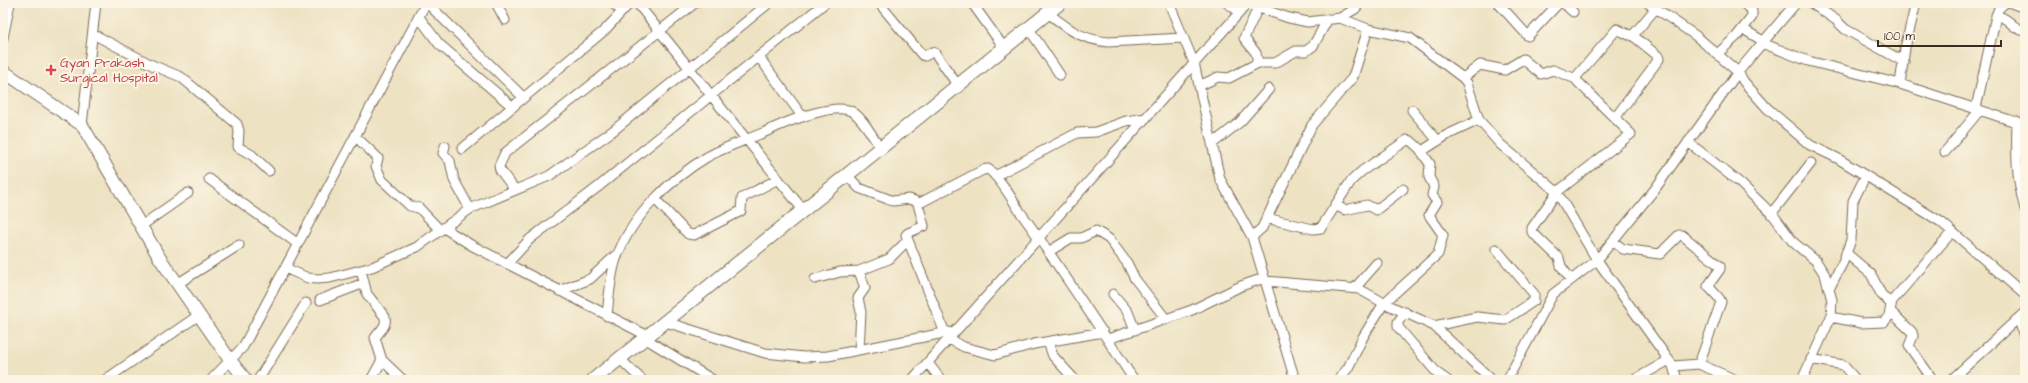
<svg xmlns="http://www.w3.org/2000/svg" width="2028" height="383" viewBox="0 0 2028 383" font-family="'Architects Daughter',sans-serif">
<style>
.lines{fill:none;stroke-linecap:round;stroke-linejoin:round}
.minor-casing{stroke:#796a57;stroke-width:11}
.tertiary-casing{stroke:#796a57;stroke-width:14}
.secondary-casing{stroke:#796a57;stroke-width:15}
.minor{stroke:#fff;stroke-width:9}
.tertiary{stroke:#fff;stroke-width:12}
.secondary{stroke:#fff;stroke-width:13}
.health-dot{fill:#e0444e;stroke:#fcf5e5;stroke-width:1.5}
.labels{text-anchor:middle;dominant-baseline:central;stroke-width:4;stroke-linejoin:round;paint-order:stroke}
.health-label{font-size:13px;fill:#be3a42;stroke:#fcf5e5;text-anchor:start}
</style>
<rect width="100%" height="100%" fill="#fcf5e5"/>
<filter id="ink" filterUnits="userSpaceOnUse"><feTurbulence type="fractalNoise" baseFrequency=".025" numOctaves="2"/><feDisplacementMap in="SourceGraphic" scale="8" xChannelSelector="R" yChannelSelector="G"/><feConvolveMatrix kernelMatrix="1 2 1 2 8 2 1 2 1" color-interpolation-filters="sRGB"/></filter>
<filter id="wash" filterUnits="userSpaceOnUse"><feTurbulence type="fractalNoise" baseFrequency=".012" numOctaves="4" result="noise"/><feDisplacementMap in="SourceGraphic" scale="16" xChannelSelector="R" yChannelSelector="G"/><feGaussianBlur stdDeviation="0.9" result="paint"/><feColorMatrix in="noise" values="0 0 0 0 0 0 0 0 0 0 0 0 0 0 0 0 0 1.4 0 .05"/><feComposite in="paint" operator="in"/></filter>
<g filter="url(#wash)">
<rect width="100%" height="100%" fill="#ede2c2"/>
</g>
<g filter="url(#ink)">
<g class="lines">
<defs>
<path id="minor" d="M 427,3 L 523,97
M 496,3 L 505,20
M 612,3 L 622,11
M 637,3 L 804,211
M 879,3 L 922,55 L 925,56 L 932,52 L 935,53 L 959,87
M 972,3 L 1005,49
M 1169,3 L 1194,63 L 1220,179 L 1252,237 L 1295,380
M 1227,3 L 1240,12
M 1498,3 L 1528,36 L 1559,3
M 1563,3 L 1573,12
M 1648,3 L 1696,36 L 1738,72 L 1744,82 L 1767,108 L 1810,145 L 1837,158 L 1941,222 L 2025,295
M 1811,3 L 1836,20 L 1845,29 L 1904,62
M 2011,3 L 2025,8
M 1247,4 L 1289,18 L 1308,22 L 1340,18 L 1368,29 L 1410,38 L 1463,78 L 1467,83 L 1479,120 L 1500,144 L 1557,192 L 1597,260 L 1553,294 L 1507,380
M 1048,13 C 1070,30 1080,39 1108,42 L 1184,38
M 1996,15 C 2012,19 2010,28 2025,31
M 419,17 L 439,44 L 513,107
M 1340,18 L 1355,9 L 1360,3
M 1029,29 L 1060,75
M 1743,29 L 1763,41
M 93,34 L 152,65 L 181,77 L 237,124 L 239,131 L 238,147 L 252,155 L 269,171
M 3,38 L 10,3
M 1762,43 L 1808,61 L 1900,84 L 2025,125
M 1717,54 L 1736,37 L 1752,17 L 1752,11 L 1743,3
M 759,57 L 802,116
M 1258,63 L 1256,53 L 1244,38 L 1258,8
M 1463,78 L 1480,65 L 1505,70 L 1523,59 L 1541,74 L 1553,70 L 1576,79
M 1900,84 L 1905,48 L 1916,3
M 1199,86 L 1218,77 L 1229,78 L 1258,63 L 1275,63 L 1296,51 L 1306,51 L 1313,46 L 1328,19
M 1976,108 L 1996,16 L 1999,8 L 2005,3
M 1412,110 L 1438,141
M 1615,118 L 1659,59 L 1658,56 L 1632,35
M 2017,121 C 2016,155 2016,176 2025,209
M 82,125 L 96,3
M 355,136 L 378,158 L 376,166 L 382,180 L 410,206 L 419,208 L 440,230
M 1688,142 L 1740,183 L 1774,216 L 1793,242 L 1816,261 L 1825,275 L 1832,300 L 1831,317 L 1802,380
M 1212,144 L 1240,122 L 1269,89
M 445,146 L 443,153 L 450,161 L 454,180 L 470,209
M 462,149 L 605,30 L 630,3
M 1945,152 L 1980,110
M 848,176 L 859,188 L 893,201 L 909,199 L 920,203
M 995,176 L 1077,133 L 1096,132 L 1126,121 L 1146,118
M 209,179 L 298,244
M 515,190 L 500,170 L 499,166 L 505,153 L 695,3
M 655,199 L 688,234 L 694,235 L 741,211 L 742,198 L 778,179
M 1335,205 L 1345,210 L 1367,205 L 1376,210 L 1403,189
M 1771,214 L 1811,163
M 1266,218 L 1313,229 L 1321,228 L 1351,181 L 1362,171 L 1407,140 L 1411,141 L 1422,151 L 1447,135 L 1479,120
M 141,226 L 188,193
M 444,228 L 471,245 L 648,336
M 1252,237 L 1262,228 L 1312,125 L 1353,77 L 1368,29
M 1613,241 L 1623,249 L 1660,254 L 1679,235 L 1682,235 L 1720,266 L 1720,269 L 1708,286 L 1719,298 L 1721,302 L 1699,364
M 1048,252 L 1071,238 L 1081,238 L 1096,231 L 1109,239 L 1127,263 L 1135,279 L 1166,319
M 1846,253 L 1871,274 L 1881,294 L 1891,304
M 507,264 L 530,239 L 598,187 L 825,3
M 285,268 L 308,278 L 317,279 L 330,278 L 372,267 L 417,247 L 470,209 L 549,176 L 614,130 L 769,3
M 361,270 L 367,294 L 385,317 C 387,327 380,330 375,338 L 382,360 L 371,380
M 859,271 L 865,288 L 858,298 L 861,312 L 859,350
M 815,279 L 840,272 L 859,271 L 889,259 L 907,241
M 1571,280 L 1561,266 L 1559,258 L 1532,232 L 1532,228 L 1557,192 L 1631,134 L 1577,81 L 1576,77 L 1617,29 L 1629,35 L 1634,34 L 1656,8
M 1265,281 L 1359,289 L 1384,303 L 1434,326 L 1492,380
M 177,284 L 239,245
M 1355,288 L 1377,263
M 1829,289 L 1843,262 L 1851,240 L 1853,201 L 1865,177
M 559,291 L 590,279 L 616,255
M 1113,294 L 1128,312 L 1135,330
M 320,300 L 364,283
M 1890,311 L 1912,332 L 1913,336 L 1909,346 L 1933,380
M 1405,312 L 1398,322 L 1398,327 L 1437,373 L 1447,380
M 607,316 C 609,297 610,277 616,259 C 631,217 669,180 707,157 C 728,145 754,138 776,127 C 792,120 835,103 851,111 C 862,116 874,139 881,149
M 1831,317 L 1861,323 L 1884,322 L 1889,316 L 1892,301 L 1952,232
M 2016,320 L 2020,323 L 2025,339
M 666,322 L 765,353 L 804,357 L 828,356 L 949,332
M 1434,326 L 1477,317 L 1505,320 L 1534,301 L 1534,294 L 1496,249
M 945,333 L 906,235 L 908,233 L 924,226 L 918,204 L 983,170 L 988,169 C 1000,177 1012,200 1021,213 C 1061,268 1097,324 1134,380
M 646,339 L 713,380
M 949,339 L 964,347 L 995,355 L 1034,344 L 1103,332
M 1108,339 L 1192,310 L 1241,286 L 1264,278
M 1048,342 L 1053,356 L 1075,380
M 620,359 L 642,380
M 1811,359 L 1843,365 L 1856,380
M 382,360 L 403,380
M 928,363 L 941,380
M 1673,366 L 1699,364 L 1736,380
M 105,380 L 199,315
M 211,380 L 243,347 L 426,3
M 258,380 L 306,303
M 912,380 L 1248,3
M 1338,380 L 1348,368 L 1363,337 L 1384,303 L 1438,254 L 1443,235 L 1429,215 L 1437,202 L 1432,195 L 1434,187 L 1429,177 L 1430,164 L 1421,151
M 1634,380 L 1669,360
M 1677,380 L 1673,366 L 1597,260 L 1655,189 L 1738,72 L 1796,3
M 1951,380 L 2025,312"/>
<path id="tertiary" d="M 3,71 L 82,125 L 159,257 L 230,360 L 246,380"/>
<path id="secondary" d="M 593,380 L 1060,3"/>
</defs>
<!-- minor casing -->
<use href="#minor" class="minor-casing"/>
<!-- tertiary casing -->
<use href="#tertiary" class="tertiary-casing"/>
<!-- secondary casing -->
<use href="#secondary" class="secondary-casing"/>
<!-- minor -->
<use href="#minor" class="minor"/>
<!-- tertiary -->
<use href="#tertiary" class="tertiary"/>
<!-- secondary -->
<use href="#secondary" class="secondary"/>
</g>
</g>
<!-- markers -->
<path class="health-dot" d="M49 64h4v4h4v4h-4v4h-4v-4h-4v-4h4z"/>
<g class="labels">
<!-- health labels -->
<g class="health-label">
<text x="60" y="63">Gyan Prakash<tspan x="60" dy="15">Surgical Hospital</tspan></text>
</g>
</g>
<!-- margin -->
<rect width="2028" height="383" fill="none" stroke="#fcf5e5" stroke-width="16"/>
<!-- scale -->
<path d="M1878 40v6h123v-6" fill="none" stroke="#3b2a1e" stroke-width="2"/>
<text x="1884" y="40" font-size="12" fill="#3b2a1e" stroke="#fcf5e5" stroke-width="3" paint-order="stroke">100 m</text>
</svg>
